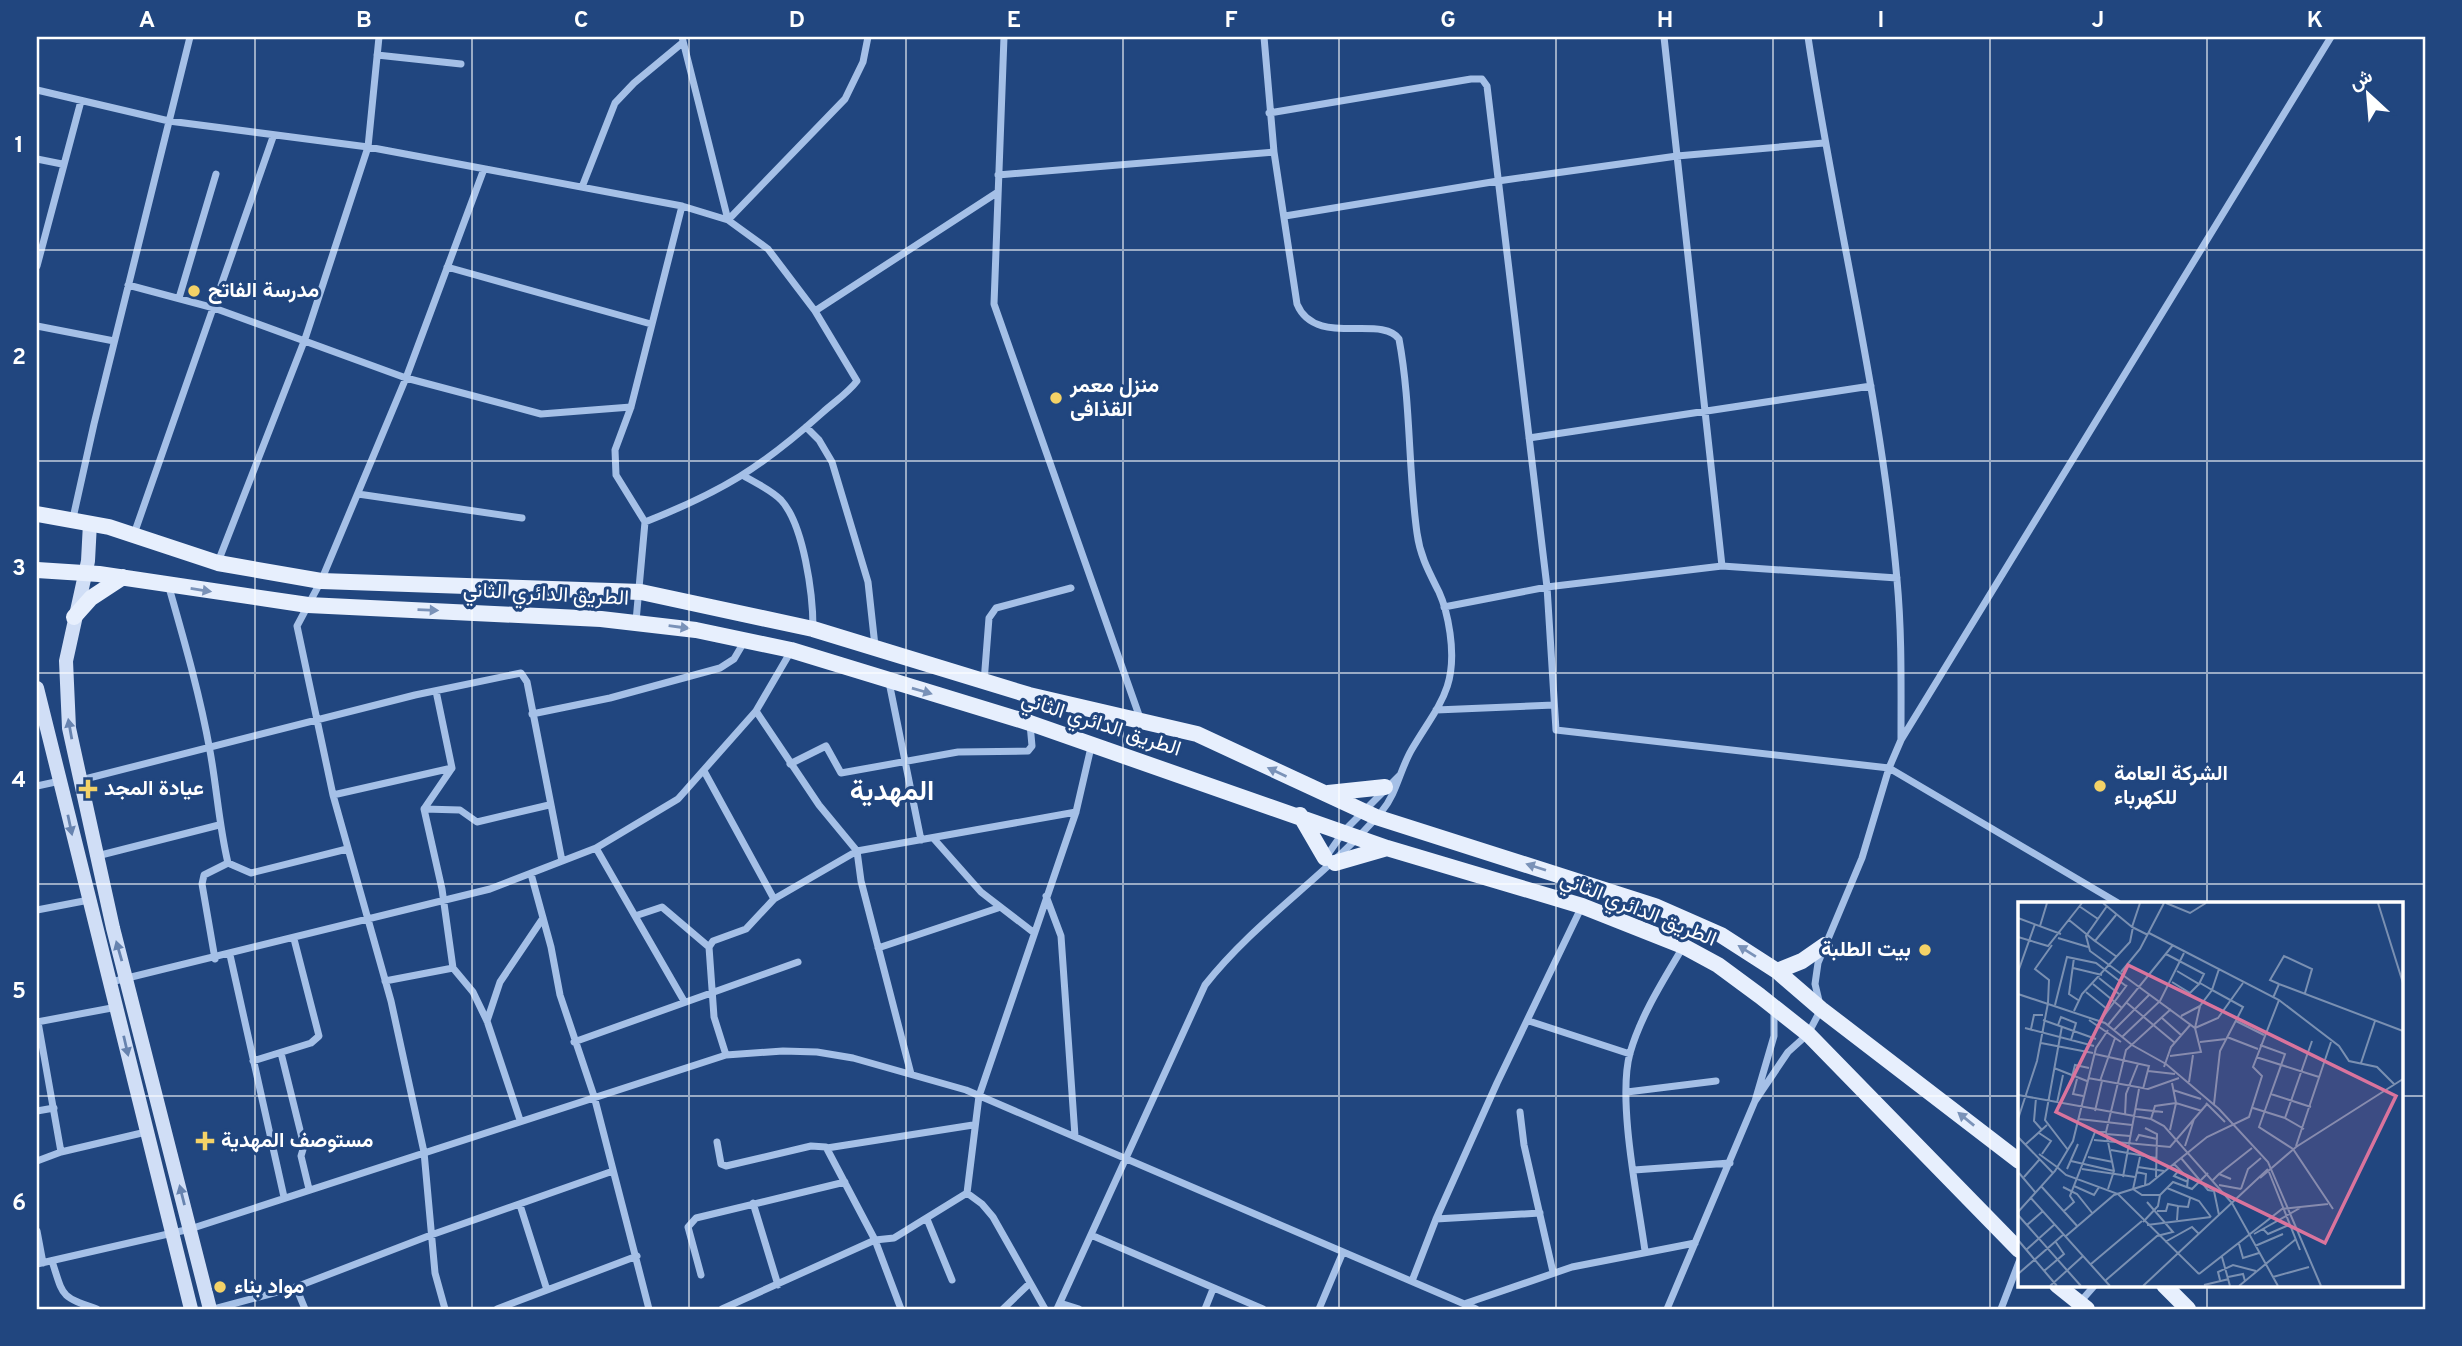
<svg xmlns="http://www.w3.org/2000/svg" width="2462" height="1346" viewBox="0 0 2462 1346" font-family="Overpass,Vazirmatn,sans-serif">
<style>
.lines{fill:none;stroke-linecap:round;stroke-linejoin:round}
.minor{stroke:#a5c0e7;stroke-width:7}
.secondary{stroke:#d0def6;stroke-width:14}
.primary{stroke:#e7effd;stroke-width:16}
.oneway{fill:#7a92b8}
.oneway2{fill:#6783af}
.grid{fill:none;stroke:#fff;stroke-width:2;stroke-opacity:0.55}
.poi-dot{fill:#f4d267;stroke:#21467f;stroke-width:2.5}
.labels{text-anchor:middle;dominant-baseline:central;stroke-width:6;stroke-linejoin:round;paint-order:stroke}
.poi-label{font-size:21px;font-weight:bold;fill:#fff;stroke:#21467f;text-anchor:start}
.street-label{font-size:21px;fill:#fff;stroke:#21467f}
.district-label{font-size:28px;font-weight:bold;fill:#fff;stroke:#21467f}
.inset-road{fill:none;stroke:#7a90b2;stroke-width:2}
.view{fill:#da749d;fill-opacity:0.15;stroke:#da749d;stroke-width:3.5}
.inset-edge{fill:none;stroke:#fff;stroke-width:3.5}
.neatline{fill:none;stroke:#fff;stroke-width:2.5}
.grid-label{font-size:23px;text-anchor:middle;font-weight:bold;fill:#fff}
</style>
<rect width="100%" height="100%" fill="#21467f"/>
<g class="lines">
<!-- minor -->
<path class="minor" d="M 1004,37 L 994,304 L 1140,718
M 1664,37 L 1722,566 L 1897,578
M 1808,37 C 1835,218 1881,397 1897,580 C 1902,633 1901,686 1901,739
M 377,55 L 461,64
M 37,90 L 169,121 L 368,147 L 682,206 L 728,220 L 845,99 L 863,62 L 868,37
M 1269,113 L 1471,79 L 1482,79 L 1487,86 L 1547,587 L 1556,730 L 1889,768 L 2118,903
M 37,159 L 62,164
M 998,175 L 1274,152
M 582,187 L 615,103 L 634,83 L 681,44
M 1285,216 L 1498,181 L 1677,156 L 1824,143
M 37,266 L 81,101
M 447,267 L 651,324
M 128,285 L 214,308 L 406,378 L 541,414 L 631,407
M 179,298 L 216,174
M 815,311 L 998,192
M 37,326 L 114,341
M 806,427 L 819,440 L 832,462 L 868,582 L 875,646
M 1529,438 L 1871,386
M 744,476 C 756,483 771,490 781,500 C 804,525 813,595 813,628
M 358,494 L 522,518
M 73,518 L 94,424 L 190,37
M 645,522 C 721,492 761,468 822,413 C 833,403 848,393 857,381 L 815,311 L 768,249 L 728,220 L 682,37
M 134,534 L 273,137
M 218,562 L 305,339 L 368,147 L 379,37
M 168,584 C 184,640 200,695 210,751 C 217,789 219,826 228,863 L 204,875 L 202,884 L 215,959
M 1444,607 L 1547,587 L 1722,566
M 636,621 L 645,522 L 616,475 L 615,450 L 631,407 L 682,206
M 889,682 L 921,840
M 984,682 L 989,618 L 996,608 L 1071,588
M 436,691 L 452,768 L 424,809 L 442,889 L 453,968 L 473,992 L 487,1021 L 520,1120
M 1436,710 L 1554,705
M 756,711 L 819,805 L 857,851 L 861,881 L 911,1074
M 532,714 L 610,698 L 720,668 L 734,659 L 744,642
M 790,764 L 826,746 L 841,773 L 958,752 L 1028,751 L 1032,746 L 1030,724
M 704,771 L 774,899
M 81,780 L 415,695 L 521,673 L 527,682 L 562,861
M 37,786 L 60,781
M 333,795 L 452,768
M 424,809 L 460,810 L 477,822 L 549,805
M 934,839 L 981,892 L 1033,932
M 596,848 L 635,916 L 662,907 L 709,947
M 97,856 L 219,825
M 1326,857 L 1344,831 L 1400,775
M 228,863 L 251,873 L 347,849
M 531,874 L 551,947 L 560,995 L 594,1096 L 649,1309
M 1046,896 L 1061,936 L 1075,1136
M 37,910 L 89,900
M 635,916 L 684,1001
M 878,948 L 998,908
M 230,955 L 284,1197
M 385,981 L 453,968
M 111,982 L 490,889 L 596,848 L 678,799 L 756,711 L 791,651
M 487,1021 L 500,982 L 543,918
M 1529,1021 L 1630,1054
M 37,1022 L 117,1007
M 38,1022 L 61,1152 L 146,1132
M 574,1042 L 798,962
M 281,1053 L 304,1146 L 301,1156 L 309,1189
M 726,1055 L 714,1017 L 709,947 L 713,941 L 746,929 L 774,899 L 857,851 L 1076,812
M 253,1061 L 311,1043 L 319,1036 L 294,939
M 1627,1092 L 1716,1081
M 1755,1101 L 1788,1052 L 1808,1034 L 1821,1009 L 1815,984 L 1818,963 L 1862,858 L 1889,768 L 1901,740 L 2331,37
M 37,1111 L 54,1108
M 1520,1112 L 1524,1145 L 1553,1272
M 717,1142 L 721,1164 L 726,1166 L 811,1146 L 826,1147 L 875,1240 L 901,1309
M 827,1148 L 973,1125
M 37,1161 L 61,1152
M 1634,1170 L 1730,1163
M 967,1193 L 982,1204 L 993,1217 L 1045,1309
M 753,1203 L 778,1285
M 520,1205 L 547,1290
M 927,1219 L 952,1280
M 1436,1219 L 1497,1083 L 1582,906
M 37,1231 L 43,1263
M 1091,1235 L 1263,1309
M 1645,1251 C 1638,1200 1617,1100 1630,1053 C 1641,1015 1663,981 1683,947
M 52,1261 C 64,1298 60,1296 97,1309
M 37,1264 L 190,1229 L 726,1055 L 783,1051 L 817,1052 L 853,1058 L 966,1090 L 1476,1309
M 701,1275 L 688,1227 L 696,1218 L 845,1182
M 1412,1281 L 1436,1219 L 1540,1213
M 296,1287 L 305,1309
M 1060,1303 L 1079,1309
M 1464,1304 L 1572,1267 L 1695,1243
M 214,1309 L 296,1287 L 431,1235 L 613,1171
M 445,1309 L 435,1273 L 424,1152 L 391,1001 L 333,795 L 297,626 L 321,581 L 406,378 L 484,169
M 497,1309 L 637,1256
M 722,1309 L 875,1240 L 894,1238 L 967,1193 L 979,1096 L 1076,812 L 1092,743
M 1003,1309 L 1030,1283
M 1057,1309 L 1205,985 C 1257,919 1328,875 1382,811 C 1397,793 1400,769 1412,749 C 1438,705 1458,689 1450,633 C 1448,619 1445,605 1439,592 C 1429,572 1420,556 1417,533 C 1408,469 1411,403 1399,339 C 1382,314 1315,348 1297,304 L 1274,152 L 1264,37
M 1205,1309 L 1213,1289
M 1319,1309 L 1343,1252
M 1667,1309 L 1755,1101 L 1774,1036 L 1774,1009
M 2001,1309 L 2019,1262
M 2074,1309 L 2095,1285"/>
<!-- secondary -->
<path class="secondary" d="M 90,523 L 88,561 L 66,661 L 69,728 L 113,928 L 210,1309
M 37,688 L 191,1309"/>
<!-- primary -->
<path class="primary" d="M 37,514 L 109,527 L 218,563 L 321,581 L 641,592 L 813,629 L 1029,695 L 1197,734 L 1376,817 L 1655,906 L 1721,935 L 1777,971 L 1821,1009 L 2019,1161
M 37,570 L 99,574 L 308,605 L 601,619 L 696,630 L 791,650 L 1030,723 L 1387,848 L 1582,906 L 1683,946 L 1718,965 L 1760,996 L 1808,1034 L 2019,1250
M 74,617 L 91,598 L 123,577
M 1328,793 L 1385,787
M 1300,815 L 1325,858
M 1335,863 L 1387,848
M 1777,971 L 1802,961 L 1825,945
M 2057,1285 L 2087,1309
M 2164,1285 L 2188,1309"/>
</g>
<!-- one-way arrows -->
<defs><path id="oneway-solid" d="M-6-.8H1V-3.2L6.5 0L1 3.2V.8H-6Z" transform="scale(1.75)"/></defs>
<g class="oneway">
<use href="#oneway-solid" transform="translate(201 590) rotate(9)"/>
<use href="#oneway-solid" transform="translate(428 610) rotate(2)"/>
<use href="#oneway-solid" transform="translate(679 627) rotate(8)"/>
<use href="#oneway-solid" transform="translate(922 691) rotate(16)"/>
<use href="#oneway-solid" transform="translate(1277 772) rotate(-155)"/>
<use href="#oneway-solid" transform="translate(1536 867) rotate(-162)"/>
<use href="#oneway-solid" transform="translate(1747 951) rotate(-148)"/>
<use href="#oneway-solid" transform="translate(1966 1119) rotate(-141)"/>
</g>
<g class="oneway2">
<use href="#oneway-solid" transform="translate(70 729) rotate(-100)"/>
<use href="#oneway-solid" transform="translate(70 825) rotate(78)"/>
<use href="#oneway-solid" transform="translate(119 951) rotate(-106)"/>
<use href="#oneway-solid" transform="translate(126 1046) rotate(77)"/>
<use href="#oneway-solid" transform="translate(182 1195) rotate(-104)"/>
</g>
<!-- grid -->
<path class="grid" d="M 255,37 L 255,1309M 472,37 L 472,1309M 689,37 L 689,1309M 906,37 L 906,1309M 1123,37 L 1123,1309M 1339,37 L 1339,1309M 1556,37 L 1556,1309M 1773,37 L 1773,1309M 1990,37 L 1990,1309M 2207,37 L 2207,903M 37,250 L 2425,250M 37,461 L 2425,461M 37,673 L 2425,673M 37,884 L 2425,884M 37,1096 L 2019,1096M 2401,1096 L 2425,1096M 2207,1285 L 2207,1309"/>
<!-- markers -->
<g class="poi-dot">
<circle cx="194" cy="291" r="7"/>
<circle cx="1056" cy="398" r="7"/>
<circle cx="2100" cy="786" r="7"/>
<path d="M84.5 778.5h7v7h7v7h-7v7h-7v-7h-7v-7h7z"/>
<circle cx="1925" cy="950" r="7"/>
<path d="M201.5 1130.5h7v7h7v7h-7v7h-7v-7h-7v-7h7z"/>
<circle cx="220" cy="1287" r="7"/>
</g>
<g class="labels">
<!-- poi labels -->
<g class="poi-label">
<text x="208" y="291">مدرسة الفاتح</text>
<text x="1070" y="386">منزل معمر<tspan x="1070" dy="24">القذافى</tspan></text>
<text x="2114" y="774">الشركة العامة<tspan x="2114" dy="24">للكهرباء</tspan></text>
<text x="104" y="789">عيادة المجد</text>
<text x="1911" y="950" text-anchor="end">بيت الطلبة</text>
<text x="221" y="1141">مستوصف المهدية</text>
<text x="234" y="1287">مواد بناء</text>
</g>
<!-- street labels -->
<g class="street-label">
<text transform="translate(546 595) rotate(3)">الطريق الدائري الثاني</text>
<text transform="translate(1101 725) rotate(18)">الطريق الدائري الثاني</text>
<text transform="translate(1638 910) rotate(22)">الطريق الدائري الثاني</text>
</g>
<!-- district labels -->
<g class="district-label">
<text x="892" y="793">المهدية</text>
</g>
</g>
<!-- overview -->
<g transform="translate(2018 902)">
<rect width="385" height="385" fill="#21467f"/>
<path class="inset-road" d="M 85,1 L 114,25M 122,1 L 114,25 L 130,33M 148,1 L 172,11 L 188,1M 360,1 L 385,81M 61,4 L 80,17M 89,4 L 68,34 L 72,49 L 177,126 L 200,116 L 225,81M 0,16 L 43,32M 51,18 L 77,39 L 98,13M 22,24 L 29,1M 131,31 L 261,98 L 321,144 L 331,159 L 359,165 L 376,182M 0,35 L 30,44 L 64,1M 40,36 L 70,45M 77,39 L 99,55M 148,52 L 186,72 L 181,82 L 159,69M 56,56 L 51,92 L 60,98M 55,66 L 84,73M 0,70 L 17,22M 103,70 L 122,47 L 146,1M 81,76 L 101,92M 154,80 L 172,91 L 181,82M 75,82 L 104,106M 261,82 L 252,78 L 266,54 L 294,67 L 287,91M 68,90 L 89,107M 0,92 L 87,121 L 114,143 L 148,162 L 201,207 L 250,260 L 303,384M 255,96 L 261,82 L 385,129M 30,101 L 31,78 L 17,67 L 34,43M 109,101 L 157,141M 37,103 L 49,55 L 78,61 L 108,84M 56,109 L 64,92 L 112,40 L 115,25M 163,114 L 182,104M 144,116 L 163,133M 25,118 L 78,137M 71,118 L 103,140M 82,119 L 109,83M 218,119 L 246,133M 40,123 L 43,115 L 58,121 L 53,138M 90,123 L 155,43M 44,124 L 27,218 L 50,248M 7,126 L 76,144M 13,127 L 16,113 L 25,113M 96,128 L 132,92M 104,135 L 142,99 L 166,51M 209,135 L 240,147M 182,140 L 208,137M 23,141 L 75,151M 242,143 L 267,152 L 241,225 L 275,247 L 315,307M 77,152 L 131,164 L 125,187M 152,154 L 183,150 L 177,126 L 182,104 L 194,88 L 182,81M 238,155 L 301,175M 343,161 L 357,119M 146,165 L 153,145 L 173,122M 36,166 L 69,179M 130,169 L 157,172M 54,175 L 57,163 L 71,166M 70,176 L 130,187 L 161,176M 59,177 L 55,192 L 65,194M 82,179 L 97,136M 171,180 L 175,153M 155,188 L 183,197M 253,192 L 293,205M 0,193 L 133,217 L 146,224 L 214,301 L 260,384M 18,196 L 16,219 L 24,228M 39,201 L 45,173M 188,201 L 207,220M 196,202 L 202,149 L 225,105 L 194,88 L 201,67M 235,206 L 267,216M 117,207 L 145,210M 77,209 L 84,179M 107,213 L 108,192 L 120,162M 0,217 L 19,159 L 30,101M 61,217 L 114,223M 133,217 L 137,204 L 158,201 L 184,209M 127,226 L 139,232 L 138,275M 286,227 L 267,216 L 294,139M 152,228 L 158,201 L 154,181M 21,231 L 33,239 L 24,252M 88,232 L 112,234M 0,235 L 35,271M 76,238 L 152,245 L 189,202M 118,239 L 121,233 L 139,237M 8,242 L 29,223M 167,244 L 176,217M 278,244 L 313,140M 93,248 L 138,256M 21,252 L 39,265M 70,255 L 95,260M 122,255 L 115,287 L 124,293 L 142,293 L 155,280 L 174,287 L 190,271M 163,256 L 190,288 L 196,289 L 201,313M 53,259 L 96,269M 156,262 L 170,276 L 169,286M 39,265 L 48,273 L 100,292 L 181,372M 120,265 L 146,269M 49,267 L 60,242M 64,267 L 117,275M 162,267 L 156,274 L 170,280M 118,270 L 128,272 L 127,283M 251,270 L 282,348M 1,271 L 17,290M 201,272 L 234,246M 6,275 L 21,258M 105,275 L 121,187M 242,276 L 278,245 L 385,177M 195,278 L 201,272 L 213,277M 201,283 L 223,287M 23,284 L 60,325M 56,284 L 76,293 L 81,285M 45,285 L 59,292 L 75,312M 149,286 L 181,299 L 193,315M 90,287 L 96,269 L 88,230 L 108,148 L 153,107M 223,287 L 230,267 L 243,256M 12,295 L 92,384M 46,309 L 56,300 L 52,294 L 77,230 L 88,230M 139,309 L 148,309 L 150,302 L 160,304M 0,310 L 37,269 L 55,239 L 78,146 L 90,128M 0,313 L 63,384M 159,318 L 160,304 L 170,305 L 172,296M 125,320 L 140,304 L 142,293M 9,323 L 25,309M 129,323 L 193,315M 245,327 L 250,332 L 271,323M 236,332 L 282,306M 48,334 L 96,293 L 131,282 L 189,235 L 231,215 L 244,174 L 235,165 L 261,98M 0,338 L 39,384M 147,340 L 174,325 L 181,332M 221,342 L 225,356 L 241,351M 237,344 L 265,332M 8,348 L 37,322M 204,355 L 212,384M 73,362 L 124,319M 26,369 L 46,352 L 37,339M 0,372 L 46,332M 181,372 L 264,307 L 310,302M 210,375 L 225,372 L 227,379M 255,375 L 291,365M 88,378 L 139,334 L 155,330 L 129,300M 202,378 L 200,370 L 215,363 L 238,369M 186,383 L 211,377M 32,384 L 65,354M 125,384 L 250,267M 221,384 L 278,337"/>
<path class="view" d="M 110,63 L 378,194 L 307,341 L 38,210 Z"/>
<rect width="385" height="385" class="inset-edge"/>
</g>
<!-- border -->
<rect width="2462" height="1346" fill="none" stroke="#21467f" stroke-width="77"/>
<!-- north arrow -->
<g transform="translate(2368 94) rotate(334)" stroke="#21467f" stroke-width="5" paint-order="stroke">
<path d="M0-5L12 26L0 18L-12 26Z" fill="#ffffff"/>
<text y="-10" font-size="19" font-weight="bold" text-anchor="middle" fill="#ffffff">ش</text>
</g>
<rect x="38" y="38" width="2386" height="1270" class="neatline"/>
<g class="grid-label">
<text x="147" y="27">A</text>
<text x="364" y="27">B</text>
<text x="581" y="27">C</text>
<text x="797" y="27">D</text>
<text x="1014" y="27">E</text>
<text x="1231" y="27">F</text>
<text x="1448" y="27">G</text>
<text x="1665" y="27">H</text>
<text x="1881" y="27">I</text>
<text x="2098" y="27">J</text>
<text x="2315" y="27">K</text>
<text x="19" y="152">1</text>
<text x="19" y="364">2</text>
<text x="19" y="575">3</text>
<text x="19" y="787">4</text>
<text x="19" y="998">5</text>
<text x="19" y="1210">6</text>
</g>
</svg>
